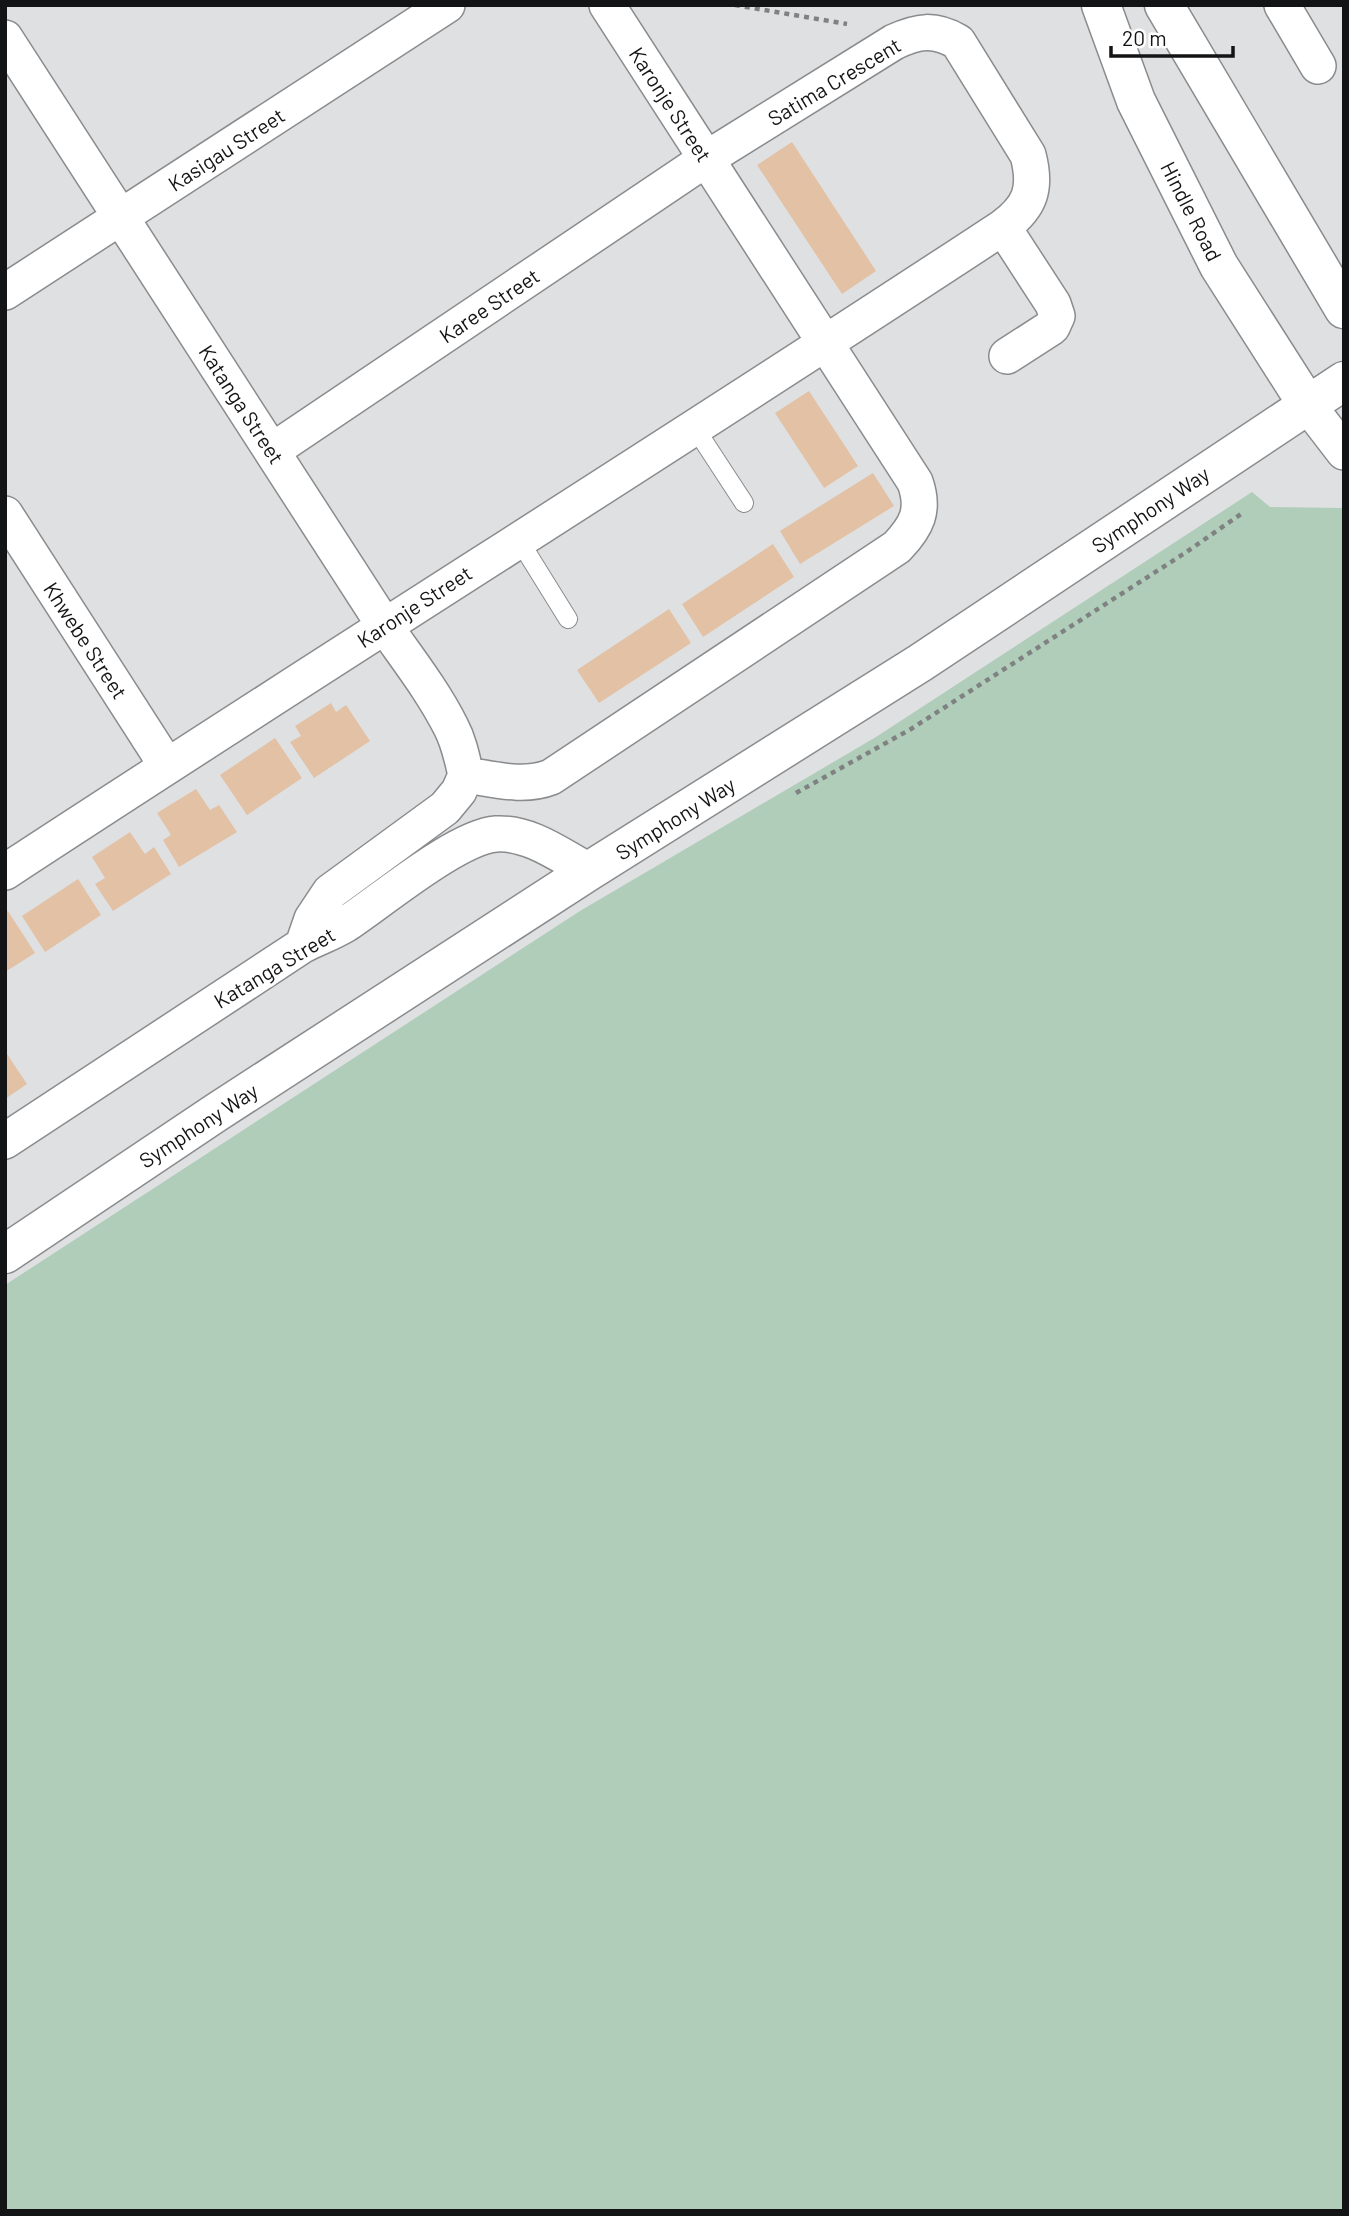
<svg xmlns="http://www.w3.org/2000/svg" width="1349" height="2216" viewBox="0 0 1349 2216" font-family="Barlow,sans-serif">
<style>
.green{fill:#afcdb9}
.building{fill:#e2c1a5}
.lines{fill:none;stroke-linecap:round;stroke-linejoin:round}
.service-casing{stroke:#8a8b8d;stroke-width:20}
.minor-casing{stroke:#8a8b8d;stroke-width:38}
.secondary-casing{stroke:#8a8b8d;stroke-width:41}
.path{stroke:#808182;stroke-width:4.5;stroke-dasharray:5 5;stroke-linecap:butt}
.service{stroke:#fff;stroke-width:18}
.minor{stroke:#fff;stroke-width:35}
.secondary{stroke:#fff;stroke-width:38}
.labels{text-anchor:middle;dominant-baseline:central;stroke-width:6;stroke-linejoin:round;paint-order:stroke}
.street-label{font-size:21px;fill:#131415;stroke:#fff}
</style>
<rect width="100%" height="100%" fill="#dfe0e2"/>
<!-- green -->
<path class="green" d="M 1252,492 L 1270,507 L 1344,508 L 1344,2211 L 5,2211 L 5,1285 L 580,911 L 876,737 Z"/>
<!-- building -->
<path class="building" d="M 792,142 L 876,271 L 842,294 L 757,165 Z
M 809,391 L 858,466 L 824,488 L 775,413 Z
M 873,473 L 894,506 L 800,564 L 780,531 Z
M 773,544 L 794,577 L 703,637 L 682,604 Z
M 669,609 L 691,643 L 599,703 L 577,670 Z
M 331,703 L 336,712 L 346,705 L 370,741 L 314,778 L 290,742 L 301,736 L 295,726 Z
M 275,738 L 302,778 L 247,815 L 220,775 Z
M 196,789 L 210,810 L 219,805 L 237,832 L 179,867 L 163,840 L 171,835 L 157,813 Z
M 130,832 L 145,854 L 154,847 L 171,874 L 113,911 L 95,884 L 105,878 L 92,857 Z
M 78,879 L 101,915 L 45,952 L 22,916 Z
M 8,911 L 35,953 L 5,972 L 5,913 Z
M 5,1051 L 27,1084 L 5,1099 Z"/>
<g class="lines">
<defs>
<path id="service" d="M 695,428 L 744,503
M 519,540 L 568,619"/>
<path id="minor" d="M 1282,5 L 1318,66
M 5,38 L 384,625 C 407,658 433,691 451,727 C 459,742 462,758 466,775
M 1003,227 L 1053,304 L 1057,316 L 1052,327 L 1007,356
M 5,292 L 447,5
M 1307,404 L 1344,452
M 5,514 L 167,766
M 466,775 C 494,779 523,788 551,777 L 897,547 C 917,526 925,510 915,482 L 607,5
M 5,872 C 336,655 672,445 1003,227 C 1030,207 1037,189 1028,155 L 958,42 C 934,28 918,31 894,42 L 706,159 L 272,451
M 303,945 L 312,919 L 330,892 L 445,808 L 459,791 L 466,775
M 5,1141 L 303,945 C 317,938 333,932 346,924 C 381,901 457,837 496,834 C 530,832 561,856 589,871"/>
<path id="secondary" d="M 1101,5 L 1136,101 L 1219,266 L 1307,404
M 1164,5 L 1344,309
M 5,1254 L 217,1112 L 589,871 L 920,663 L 1344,381"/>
</defs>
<!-- service casing -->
<use href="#service" class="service-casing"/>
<!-- minor casing -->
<use href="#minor" class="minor-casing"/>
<!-- secondary casing -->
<use href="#secondary" class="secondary-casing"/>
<!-- path -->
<path class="path" d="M 735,5 L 847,24
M 796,793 L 911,729 L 1185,553 L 1241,514"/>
<!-- service -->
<use href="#service" class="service"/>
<!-- minor -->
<use href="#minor" class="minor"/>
<!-- secondary -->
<use href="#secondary" class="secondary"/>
</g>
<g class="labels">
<!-- street labels -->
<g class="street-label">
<text transform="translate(834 81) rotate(-31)">Satima Crescent</text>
<text transform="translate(671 104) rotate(57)">Karonje Street</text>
<text transform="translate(226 149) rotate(-33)">Kasigau Street</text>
<text transform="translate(1192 211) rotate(63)">Hindle Road</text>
<text transform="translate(489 305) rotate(-34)">Karee Street</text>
<text transform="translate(242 404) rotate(57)">Katanga Street</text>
<text transform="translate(1150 509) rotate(-34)">Symphony Way</text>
<text transform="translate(414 606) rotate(-33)">Karonje Street</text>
<text transform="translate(86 640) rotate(57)">Khwebe Street</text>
<text transform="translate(675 818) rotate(-32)">Symphony Way</text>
<text transform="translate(274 967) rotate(-31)">Katanga Street</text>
<text transform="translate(198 1125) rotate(-33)">Symphony Way</text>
</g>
</g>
<!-- border -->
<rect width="1349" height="2216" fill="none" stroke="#131415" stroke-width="14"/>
<!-- scale -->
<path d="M1111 46v10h122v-10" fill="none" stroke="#131415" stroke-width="3.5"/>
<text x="1122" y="46" font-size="21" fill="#131415" stroke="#ffffff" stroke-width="5" paint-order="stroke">20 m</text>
</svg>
